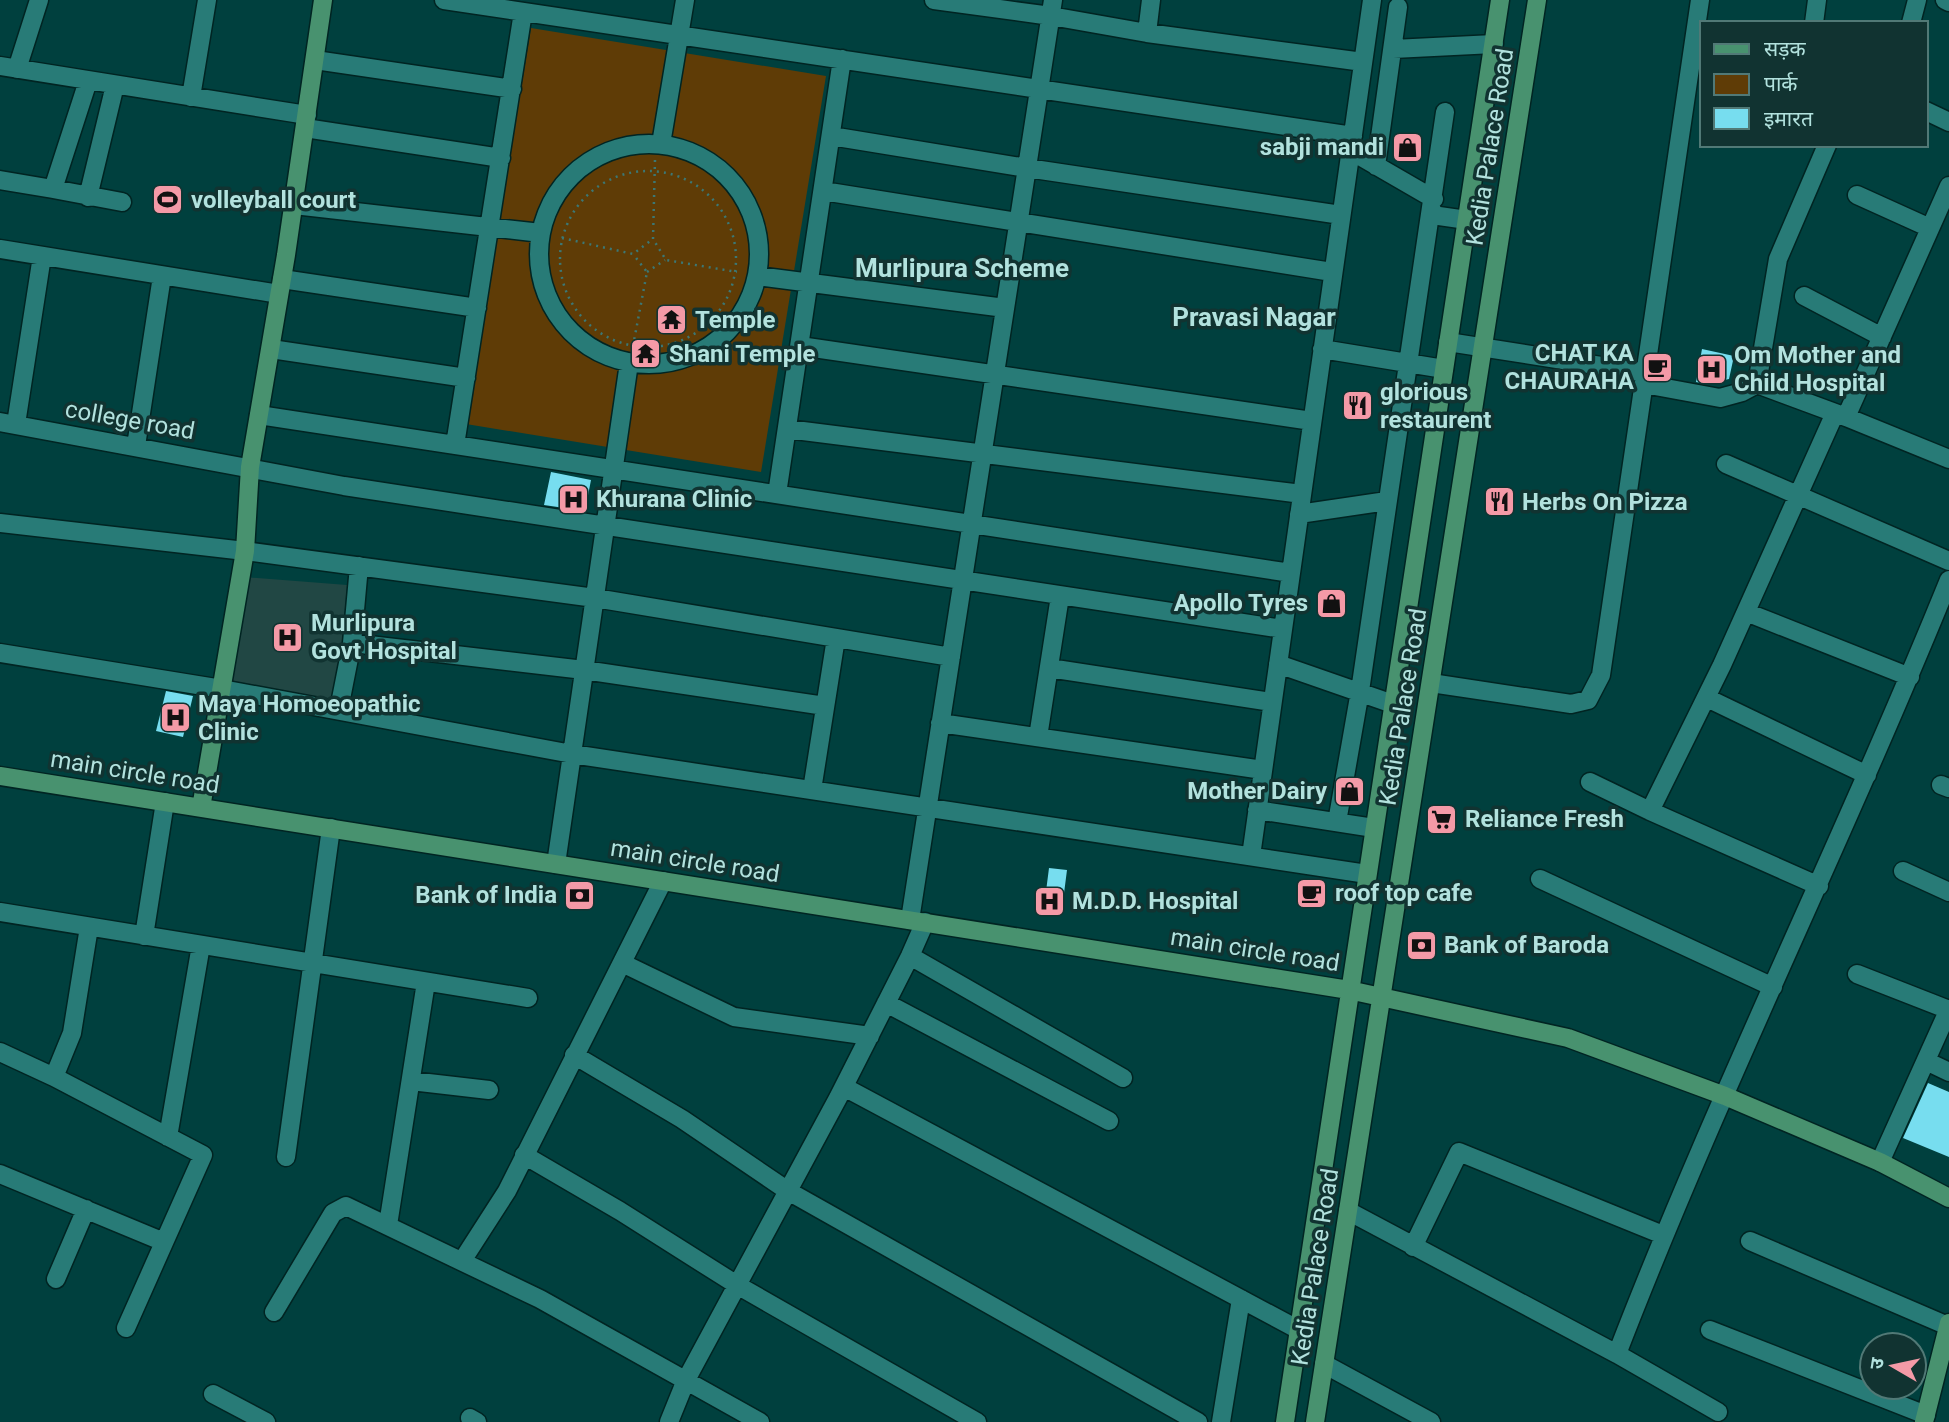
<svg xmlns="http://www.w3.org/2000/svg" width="1949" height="1422" viewBox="0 0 1949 1422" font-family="Roboto,'Noto Sans Devanagari',sans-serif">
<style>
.built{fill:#214744}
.green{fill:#5f3c06}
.building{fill:#77ddef}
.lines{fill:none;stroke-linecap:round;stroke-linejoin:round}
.street-casing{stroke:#012422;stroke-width:21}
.secondary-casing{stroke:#012422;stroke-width:21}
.path{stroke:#3c7774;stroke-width:2.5;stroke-dasharray:2 5;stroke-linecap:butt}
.street{stroke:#287b77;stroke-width:18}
.secondary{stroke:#48926f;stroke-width:18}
.labels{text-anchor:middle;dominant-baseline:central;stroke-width:7;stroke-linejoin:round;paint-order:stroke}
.poi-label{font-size:24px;font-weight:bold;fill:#b2e2de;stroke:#113331;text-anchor:start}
.street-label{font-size:24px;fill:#b2e2de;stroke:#113331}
.neighbourhood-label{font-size:26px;font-weight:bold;fill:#b2e2de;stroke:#113331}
</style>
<rect width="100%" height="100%" fill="#00403e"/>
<!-- built -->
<path class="built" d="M 244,577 L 347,585 L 336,706 L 223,689 Z"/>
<!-- green -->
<path class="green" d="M 531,28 L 826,76 L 761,472 L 466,424 Z"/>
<!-- building -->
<path class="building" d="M 1702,349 L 1734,356 L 1729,379 L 1707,384 L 1696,382 Z
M 551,472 L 591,480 L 585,511 L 544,505 Z
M 166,691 L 193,696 L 183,737 L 156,731 Z
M 1049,868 L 1067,870 L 1062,909 L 1044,907 Z
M 1928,1083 L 1949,1092 L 1949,1157 L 1903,1138 Z"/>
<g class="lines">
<defs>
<path id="street" d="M 444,0 L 1353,136
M 934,0 L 1051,16 L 1147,33 L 1363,62
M 1945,0 L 1949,2
M 1814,23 L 1817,0
M 1911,23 L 1917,0
M 1147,33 L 1151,0
M 1393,49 L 1494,44
M 315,60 L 512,89
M 0,66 L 307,115
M 17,69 L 39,0
M 88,81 L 53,189 L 122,202
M 191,97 L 207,0
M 1926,111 L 1949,122
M 305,128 L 501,158
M 831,136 L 1027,168 L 1341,215
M 661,144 L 685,0
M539 254a110 110 0 1 1 220 0a110 110 0 1 1-220 0Z
M 1351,151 L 1434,199
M 1376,166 L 1398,7
M 0,180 L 53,189
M 823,191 L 1332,272
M 1857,195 L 1930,228
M 88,197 L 115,85
M 294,205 L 541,233
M 1432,215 L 1467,220
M 0,249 L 279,294
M 757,276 L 1005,308
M 282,279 L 477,308
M 1804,296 L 1882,337
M 1448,342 L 1646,373
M 800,346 L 1312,421
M 271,349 L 466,378
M 1322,349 L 1444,369
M 1644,384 L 1720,398 L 1742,392 L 1757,384 L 1778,259 L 1827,145
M 1757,384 L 1846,417 L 1949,186
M 259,415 L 1291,573
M 1846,417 L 1949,459
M 0,422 L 344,486 L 1283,629
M 16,424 L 42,256
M 787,429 L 1302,494
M 455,445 L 523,12
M 136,446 L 162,276
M 1726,464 L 1949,561
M 777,494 L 842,59
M 1299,514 L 1387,501
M 0,523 L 245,551 L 595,598 L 951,657
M 1746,612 L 1910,677
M 352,643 L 584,670 L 825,706
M 0,653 L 222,689 L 572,754 L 1367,874
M 1278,664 L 1393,704
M 1049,668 L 1272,702
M 1431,683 L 1571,704 L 1588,700 L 1601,675 L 1700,0
M 1707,698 L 1867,775
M 339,709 L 352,643 L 359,566
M 940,723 L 1263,770
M 1038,737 L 1060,596
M 1590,782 L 1650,811
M 1941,785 L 1949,788
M 812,790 L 836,638
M 1257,810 L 1374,828
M 1337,822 L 1360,691 L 1445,112
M 1251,856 L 1372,0
M 556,864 L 629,363
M 1903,871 L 1949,892
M 1540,879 L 1773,987
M 1819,886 L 1650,811 L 1722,665 L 1835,413
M 0,912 L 528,998
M 910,920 L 1053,0
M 144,936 L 165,802
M 910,956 L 1123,1078
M 622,963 L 734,1017 L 870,1036
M 1857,974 L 1949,1010
M 886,1003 L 1109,1121
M 0,1052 L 54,1077 L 72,1033 L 89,927
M 574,1055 L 682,1119 L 788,1191 L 1198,1422
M 1926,1061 L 1949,1072
M 54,1077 L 203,1155 L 126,1328
M 411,1081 L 489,1090
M 844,1087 L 1299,1330
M 168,1137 L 201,945
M 524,1155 L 620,1211 L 737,1285 L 977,1422
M 286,1157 L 331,828
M 1880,1162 L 1949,1009
M 0,1174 L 164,1242
M 1348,1211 L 1617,1354 L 1718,1412
M 388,1225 L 426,982
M 1750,1241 L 1948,1326
M 1413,1247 L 1459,1152 L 1663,1235
M 462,1261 L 507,1191 L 663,881
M 56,1279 L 86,1209
M 274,1312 L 333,1213 L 346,1206 L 540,1299 L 760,1422
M 1710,1330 L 1926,1415
M 1617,1354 C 1718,1092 1843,841 1949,580
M 1324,1364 L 1431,1422
M 213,1394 L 266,1422
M 470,1418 L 477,1422
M 669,1422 L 686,1380 L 838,1098 L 910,956 L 925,922
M 1221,1422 L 1241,1299"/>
<path id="secondary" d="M 0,776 L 1349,990 L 1568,1038 L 1725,1096 L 1880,1162 L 1949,1198
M 201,808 L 245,551 L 250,467 L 286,255 L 323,0
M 1285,1422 L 1500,0
M 1315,1422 L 1537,0
M 1924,1422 L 1949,1323"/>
</defs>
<!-- street casing -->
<use href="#street" class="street-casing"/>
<!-- secondary casing -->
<use href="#secondary" class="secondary-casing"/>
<!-- path -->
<path class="path" d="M 655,160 L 653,239 L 666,260 L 737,272
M560 259a88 88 0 1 1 176 0a88 88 0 1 1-176 0Z
M 562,238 L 633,254 L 653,239
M 647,272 L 665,260
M 633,346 L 647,272 L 633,254"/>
<!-- street -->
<use href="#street" class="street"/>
<!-- secondary -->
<use href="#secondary" class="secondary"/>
</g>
<!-- icons -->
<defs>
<symbol id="shop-square" viewBox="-11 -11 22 22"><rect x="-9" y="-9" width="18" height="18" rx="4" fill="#f49aa7" stroke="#113331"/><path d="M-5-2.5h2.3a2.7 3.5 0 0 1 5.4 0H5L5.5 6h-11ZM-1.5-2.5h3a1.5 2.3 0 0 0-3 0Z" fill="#111"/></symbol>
<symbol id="stadium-square" viewBox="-11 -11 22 22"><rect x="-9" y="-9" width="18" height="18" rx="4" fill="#f49aa7" stroke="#113331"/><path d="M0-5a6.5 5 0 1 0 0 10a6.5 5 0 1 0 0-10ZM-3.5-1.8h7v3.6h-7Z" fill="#111"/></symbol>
<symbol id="temple-square" viewBox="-11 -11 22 22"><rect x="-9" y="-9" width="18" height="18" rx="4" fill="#f49aa7" stroke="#113331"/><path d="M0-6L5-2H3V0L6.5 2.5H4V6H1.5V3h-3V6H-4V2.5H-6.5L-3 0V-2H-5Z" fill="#111"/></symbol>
<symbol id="cafe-square" viewBox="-11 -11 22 22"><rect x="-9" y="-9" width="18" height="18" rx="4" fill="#f49aa7" stroke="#113331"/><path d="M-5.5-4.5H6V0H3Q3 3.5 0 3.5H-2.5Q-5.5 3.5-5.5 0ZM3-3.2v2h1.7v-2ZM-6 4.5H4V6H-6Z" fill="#111"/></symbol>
<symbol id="hospital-square" viewBox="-11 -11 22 22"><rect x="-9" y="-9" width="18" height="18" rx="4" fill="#f49aa7" stroke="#113331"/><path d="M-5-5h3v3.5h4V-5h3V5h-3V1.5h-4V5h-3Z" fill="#111"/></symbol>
<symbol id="restaurant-square" viewBox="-11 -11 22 22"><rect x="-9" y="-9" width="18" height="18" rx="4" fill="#f49aa7" stroke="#113331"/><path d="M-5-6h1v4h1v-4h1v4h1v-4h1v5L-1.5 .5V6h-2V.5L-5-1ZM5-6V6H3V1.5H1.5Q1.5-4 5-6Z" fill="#111"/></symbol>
<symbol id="supermarket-square" viewBox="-11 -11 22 22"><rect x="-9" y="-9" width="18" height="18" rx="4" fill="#f49aa7" stroke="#113331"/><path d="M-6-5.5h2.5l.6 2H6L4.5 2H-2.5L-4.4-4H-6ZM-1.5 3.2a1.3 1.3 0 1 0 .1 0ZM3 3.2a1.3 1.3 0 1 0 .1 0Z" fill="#111"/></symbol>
<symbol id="bank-square" viewBox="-11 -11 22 22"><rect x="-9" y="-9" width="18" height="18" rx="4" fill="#f49aa7" stroke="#113331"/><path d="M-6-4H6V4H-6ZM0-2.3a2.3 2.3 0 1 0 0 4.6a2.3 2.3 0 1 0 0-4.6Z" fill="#111"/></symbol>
</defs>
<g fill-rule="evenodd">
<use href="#shop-square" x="1390" y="130" width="35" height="35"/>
<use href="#stadium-square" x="150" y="182" width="35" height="35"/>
<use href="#temple-square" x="654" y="302" width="35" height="35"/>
<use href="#temple-square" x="628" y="336" width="35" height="35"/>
<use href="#cafe-square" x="1640" y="350" width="35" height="35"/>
<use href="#hospital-square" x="1694" y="352" width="35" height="35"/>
<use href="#restaurant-square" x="1340" y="388" width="35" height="35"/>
<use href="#hospital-square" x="556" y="482" width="35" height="35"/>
<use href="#restaurant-square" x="1482" y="484" width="35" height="35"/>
<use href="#shop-square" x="1314" y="586" width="35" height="35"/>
<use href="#hospital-square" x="270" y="620" width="35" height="35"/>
<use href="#hospital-square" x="158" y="700" width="35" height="35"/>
<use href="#shop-square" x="1332" y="774" width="35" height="35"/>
<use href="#supermarket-square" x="1424" y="802" width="35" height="35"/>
<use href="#cafe-square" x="1294" y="876" width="35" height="35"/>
<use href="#bank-square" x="562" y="878" width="35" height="35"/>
<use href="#hospital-square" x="1032" y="884" width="35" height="35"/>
<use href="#bank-square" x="1404" y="928" width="35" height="35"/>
</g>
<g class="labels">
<!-- poi labels -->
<g class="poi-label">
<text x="1384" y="147" text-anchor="end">sabji mandi</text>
<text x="191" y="200">volleyball court</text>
<text x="695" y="320">Temple</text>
<text x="1634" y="353" text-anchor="end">CHAT KA<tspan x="1634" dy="28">CHAURAHA</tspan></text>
<text x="669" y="354">Shani Temple</text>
<text x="1734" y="355">Om Mother and<tspan x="1734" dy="28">Child Hospital</tspan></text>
<text x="1380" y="392">glorious<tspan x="1380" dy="28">restaurent</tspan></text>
<text x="596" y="499">Khurana Clinic</text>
<text x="1522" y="502">Herbs On Pizza</text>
<text x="1308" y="603" text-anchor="end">Apollo Tyres</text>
<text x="311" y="623">Murlipura<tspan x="311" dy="28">Govt Hospital</tspan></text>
<text x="198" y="704">Maya Homoeopathic<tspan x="198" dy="28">Clinic</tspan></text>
<text x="1327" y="791" text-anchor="end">Mother Dairy</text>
<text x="1465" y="819">Reliance Fresh</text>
<text x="1335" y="893">roof top cafe</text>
<text x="557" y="895" text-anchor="end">Bank of India</text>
<text x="1072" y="901">M.D.D. Hospital</text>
<text x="1444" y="945">Bank of Baroda</text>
</g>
<!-- street labels -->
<g class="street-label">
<text transform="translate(1490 147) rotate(-81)">Kedia Palace Road</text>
<text transform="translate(130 420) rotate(10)">college road</text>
<text transform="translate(1403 707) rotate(-81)">Kedia Palace Road</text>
<text transform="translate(135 772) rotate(9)">main circle road</text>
<text transform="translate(695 861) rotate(9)">main circle road</text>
<text transform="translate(1255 950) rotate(9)">main circle road</text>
<text transform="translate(1315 1267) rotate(-81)">Kedia Palace Road</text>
</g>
<!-- neighbourhood labels -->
<g class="neighbourhood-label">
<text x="962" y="268">Murlipura Scheme</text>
<text x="1254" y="317">Pravasi Nagar</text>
</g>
</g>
<!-- legend -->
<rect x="1700" y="21" width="228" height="126" fill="#113331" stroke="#517976" stroke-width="2"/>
<rect x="1714" y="44" width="35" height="10" fill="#48926f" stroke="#517976" stroke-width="2"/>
<text x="1764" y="56" font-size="21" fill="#b2e2de">सड़क</text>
<rect x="1714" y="74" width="35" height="21" fill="#5f3c06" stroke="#517976" stroke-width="2"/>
<text x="1764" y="91" font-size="21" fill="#b2e2de">पार्क</text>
<rect x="1714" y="108" width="35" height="21" fill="#77ddef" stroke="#517976" stroke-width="2"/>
<text x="1764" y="126" font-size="21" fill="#b2e2de">इमारत</text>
<!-- north arrow -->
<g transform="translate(1893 1366) rotate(279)"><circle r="33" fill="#113331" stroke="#517976" stroke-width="2"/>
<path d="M0-5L12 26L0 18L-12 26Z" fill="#f49aa7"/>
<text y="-10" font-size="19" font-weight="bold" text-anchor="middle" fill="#b2e2de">उ</text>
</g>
</svg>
